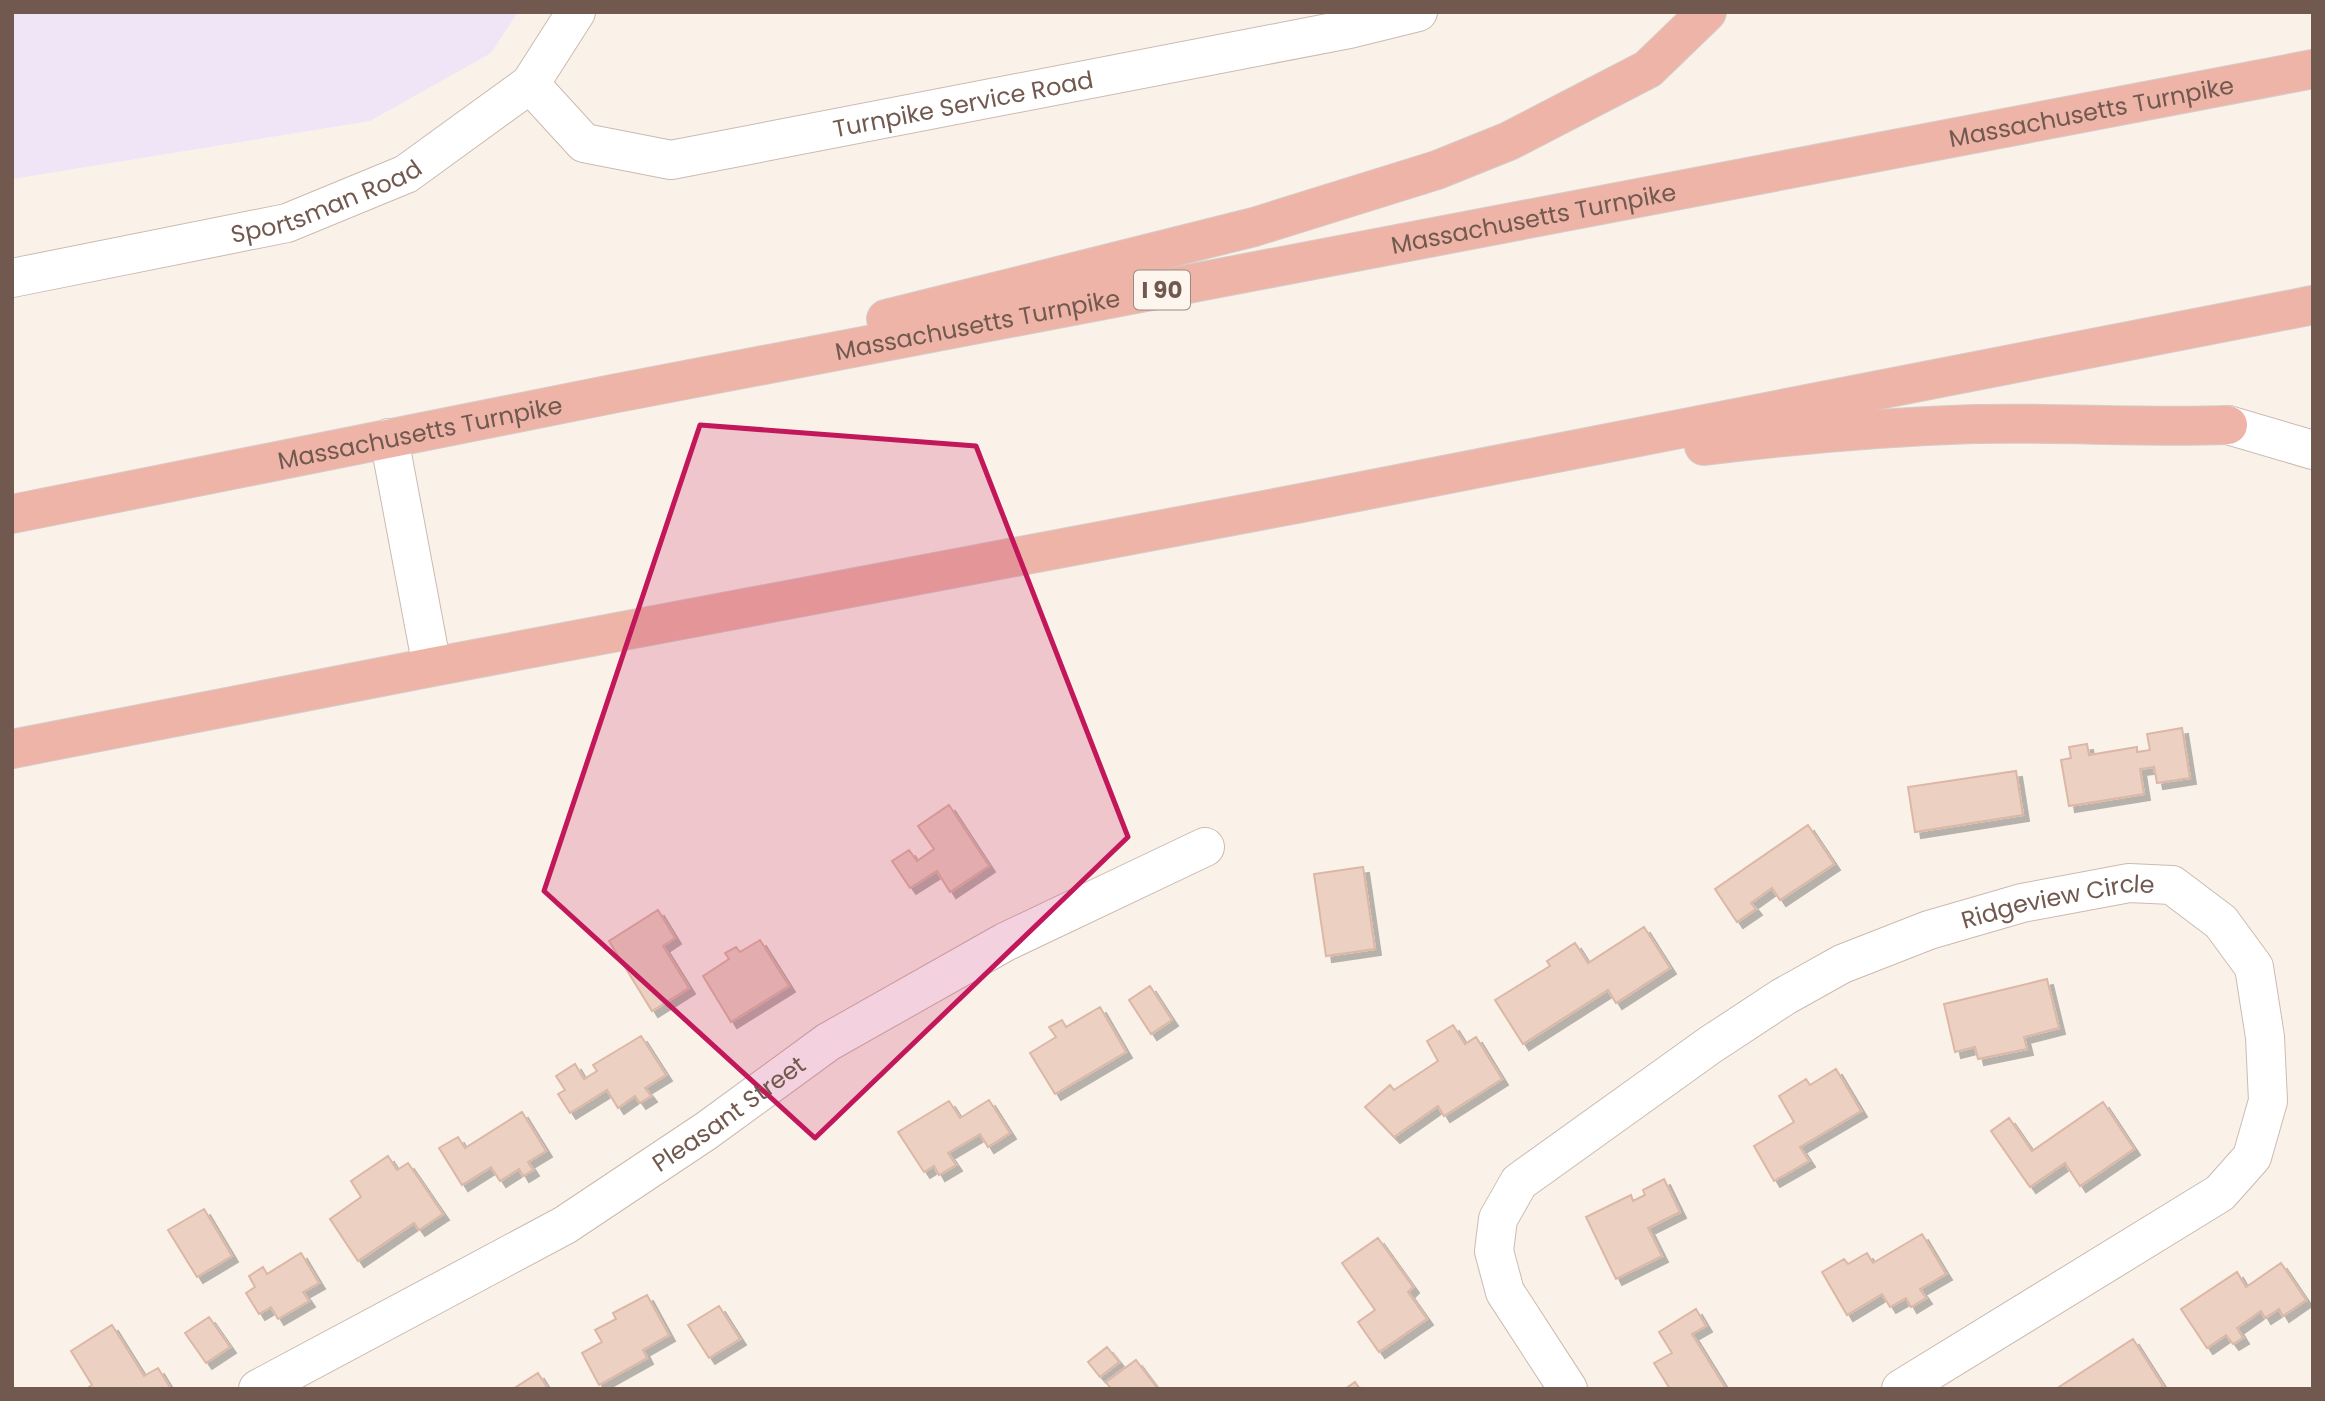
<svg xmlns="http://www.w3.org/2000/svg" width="2325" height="1401" viewBox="0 0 2325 1401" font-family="Poppins,sans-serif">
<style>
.education{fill:#efe5f7}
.building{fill:#ecd1c3;stroke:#ddb7a5;stroke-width:2;filter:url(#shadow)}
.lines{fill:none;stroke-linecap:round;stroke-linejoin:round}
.minor-casing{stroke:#cbbab0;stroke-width:40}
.highway-casing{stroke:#d5cdca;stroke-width:40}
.minor{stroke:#fff;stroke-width:38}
.highway{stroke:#edb4a7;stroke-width:38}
.marked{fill:#c2185b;fill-opacity:0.2;stroke:#c2185b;stroke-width:5;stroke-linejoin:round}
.labels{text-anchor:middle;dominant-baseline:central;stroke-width:5;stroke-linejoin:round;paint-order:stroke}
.shield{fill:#fdf6ef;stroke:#9c887f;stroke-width:2}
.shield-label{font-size:23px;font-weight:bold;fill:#72594f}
.street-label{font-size:24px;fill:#72594f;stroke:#fdf6ef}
</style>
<defs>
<filter id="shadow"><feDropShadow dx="6" dy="6" stdDeviation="0" flood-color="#0004"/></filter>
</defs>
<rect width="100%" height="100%" fill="#faf2e9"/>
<!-- education -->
<path class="education" d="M 12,12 L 518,12 L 491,53 L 370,121 L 12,179 Z"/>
<!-- building -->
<path class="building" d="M 2182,728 L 2190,778 L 2157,783 L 2154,767 L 2140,769 L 2144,794 L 2069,806 L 2061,760 L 2071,758 L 2069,747 L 2087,744 L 2089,755 L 2137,747 L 2137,752 L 2150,750 L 2147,734 Z
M 2016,771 L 2023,815 L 1915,832 L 1908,787 Z
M 949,805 L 989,866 L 950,892 L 937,871 L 910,888 L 892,861 L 909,850 L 917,861 L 934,849 L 918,826 Z
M 1808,825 L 1834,864 L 1780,900 L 1772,888 L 1751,903 L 1756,909 L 1737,922 L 1715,889 Z
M 1363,867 L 1375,949 L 1326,956 L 1314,874 Z
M 658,910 L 675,938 L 663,946 L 689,988 L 652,1011 L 609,941 Z
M 1644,927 L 1670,968 L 1616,1003 L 1608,990 L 1523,1044 L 1495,1000 L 1550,966 L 1547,961 L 1575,943 L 1588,963 Z
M 760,940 L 789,986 L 731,1022 L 703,976 L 729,959 L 725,953 L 736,947 L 740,952 Z
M 2047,979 L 2059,1028 L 2024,1037 L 2027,1049 L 1978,1059 L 1975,1047 L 1955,1052 L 1944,1004 Z
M 1150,986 L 1172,1020 L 1151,1034 L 1129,1000 Z
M 1100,1007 L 1126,1052 L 1055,1094 L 1030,1053 L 1056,1037 L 1049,1027 L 1062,1020 L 1066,1027 Z
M 1453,1025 L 1465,1044 L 1476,1037 L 1502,1079 L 1444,1116 L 1438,1106 L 1394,1137 L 1365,1107 L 1390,1085 L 1394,1090 L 1438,1061 L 1427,1041 Z
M 641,1036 L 666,1075 L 645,1088 L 651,1096 L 640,1103 L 635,1096 L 618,1108 L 607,1090 L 570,1113 L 558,1094 L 565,1090 L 556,1076 L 575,1064 L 584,1079 L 597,1071 L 593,1065 Z
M 1836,1069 L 1861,1111 L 1800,1147 L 1809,1161 L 1774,1181 L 1754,1146 L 1794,1122 L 1779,1096 L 1806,1079 L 1810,1085 Z
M 989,1100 L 1010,1133 L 988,1147 L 980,1134 L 948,1153 L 956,1165 L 939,1175 L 934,1166 L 924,1172 L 898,1132 L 949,1101 L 960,1118 Z
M 2103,1102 L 2134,1149 L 2080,1186 L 2065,1163 L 2030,1187 L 1991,1131 L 2009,1118 L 2032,1151 Z
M 522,1112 L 546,1151 L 528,1162 L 533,1170 L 523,1176 L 519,1169 L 500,1181 L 491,1167 L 462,1185 L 439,1148 L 458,1137 L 465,1148 Z
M 388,1156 L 397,1170 L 408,1163 L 443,1214 L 419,1230 L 414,1223 L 358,1261 L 330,1219 L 361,1197 L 351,1181 Z
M 1664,1179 L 1680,1212 L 1648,1228 L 1662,1256 L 1616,1279 L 1586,1217 L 1631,1195 L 1633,1201 L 1645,1195 L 1643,1190 Z
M 204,1209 L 232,1256 L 197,1277 L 168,1230 Z
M 1922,1234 L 1946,1274 L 1920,1289 L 1926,1298 L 1911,1307 L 1906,1298 L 1890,1307 L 1882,1294 L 1847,1315 L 1822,1272 L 1844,1259 L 1848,1264 L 1867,1253 L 1873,1263 Z
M 1378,1238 L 1413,1287 L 1408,1292 L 1427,1319 L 1379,1352 L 1358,1322 L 1375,1310 L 1342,1263 Z
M 301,1253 L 319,1283 L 303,1292 L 309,1301 L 278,1319 L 271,1307 L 259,1314 L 246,1293 L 255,1287 L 249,1276 L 263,1267 L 267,1274 Z
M 2281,1263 L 2306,1300 L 2283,1316 L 2279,1309 L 2265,1318 L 2261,1311 L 2237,1328 L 2243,1338 L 2233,1344 L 2226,1335 L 2207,1348 L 2181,1309 L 2237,1272 L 2246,1287 Z
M 647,1295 L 669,1335 L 643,1350 L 647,1358 L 599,1385 L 582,1353 L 602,1342 L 595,1330 L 616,1319 L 613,1313 Z
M 719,1306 L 740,1339 L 709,1358 L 688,1325 Z
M 1696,1309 L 1706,1326 L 1692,1334 L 1726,1389 L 1670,1389 L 1654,1363 L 1672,1353 L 1659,1332 Z
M 209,1317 L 230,1347 L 206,1363 L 185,1333 Z
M 112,1325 L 144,1376 L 158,1368 L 171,1389 L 86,1389 L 92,1385 L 71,1351 Z
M 2133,1339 L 2163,1386 L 2159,1389 L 2056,1389 Z
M 1107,1347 L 1119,1362 L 1100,1377 L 1088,1362 Z
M 1136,1360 L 1157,1388 L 1111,1389 L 1106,1382 Z
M 538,1373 L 548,1389 L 513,1389 Z
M 1355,1382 L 1360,1389 L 1345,1389 Z"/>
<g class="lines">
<defs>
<g id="minor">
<path id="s1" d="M 530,84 L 584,143 L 671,160 L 1349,29 L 1418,12"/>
<path id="s2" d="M 12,278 L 287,223 L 406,174 L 530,84 L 576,12"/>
<path d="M 2228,425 L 2313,450"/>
<path d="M 389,438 L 432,667"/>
<path id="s3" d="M 258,1389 L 565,1225 L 706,1131 L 828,1042 L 1005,942 L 1205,847"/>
<path id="s4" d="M 1568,1389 L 1505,1292 L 1494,1251 L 1498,1219 L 1519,1182 L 1710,1045 L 1783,997 L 1842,964 L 1929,930 L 2022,903 L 2129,883 L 2172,885 L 2221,922 L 2254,967 L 2265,1037 L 2268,1101 L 2252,1157 L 2220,1193 L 1901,1389"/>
</g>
<g id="highway">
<path d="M 886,319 L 1254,227 L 1437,170 L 1509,141 L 1648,69 L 1707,12"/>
<path d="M 1704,446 C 1793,435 1883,427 1974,424 C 2059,422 2144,428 2228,425"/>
<path id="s5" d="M 12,514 L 612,394 L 2313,69"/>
<path d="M 12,749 L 432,667 L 1296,504 L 2313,305"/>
</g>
</defs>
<!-- minor casing -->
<use href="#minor" class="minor-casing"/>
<!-- highway casing -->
<use href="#highway" class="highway-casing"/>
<!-- minor -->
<use href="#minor" class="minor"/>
<!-- highway -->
<use href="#highway" class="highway"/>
</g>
<!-- marked area -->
<path class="marked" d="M 700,425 L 976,446 L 1128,837 L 815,1138 L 544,891 Z"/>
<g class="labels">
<!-- shield labels -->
<rect class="shield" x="1134" y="270.5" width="56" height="39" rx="5"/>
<g class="shield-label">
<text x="1162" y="290">I 90</text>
</g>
<!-- street labels -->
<g class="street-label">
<text stroke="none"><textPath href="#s1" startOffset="466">Turnpike Service Road</textPath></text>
<text stroke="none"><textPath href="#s5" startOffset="2118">Massachusetts Turnpike</textPath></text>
<text stroke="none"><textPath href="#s2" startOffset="324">Sportsman Road</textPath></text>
<text stroke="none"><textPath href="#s5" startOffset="1550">Massachusetts Turnpike</textPath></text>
<text stroke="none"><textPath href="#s5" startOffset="984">Massachusetts Turnpike</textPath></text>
<text stroke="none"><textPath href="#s5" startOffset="416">Massachusetts Turnpike</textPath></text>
<text stroke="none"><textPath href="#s4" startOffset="849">Ridgeview Circle</textPath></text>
<text stroke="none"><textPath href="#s3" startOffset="546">Pleasant Street</textPath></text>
</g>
</g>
<!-- border -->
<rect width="2325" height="1401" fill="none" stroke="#72594f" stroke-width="28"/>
</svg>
